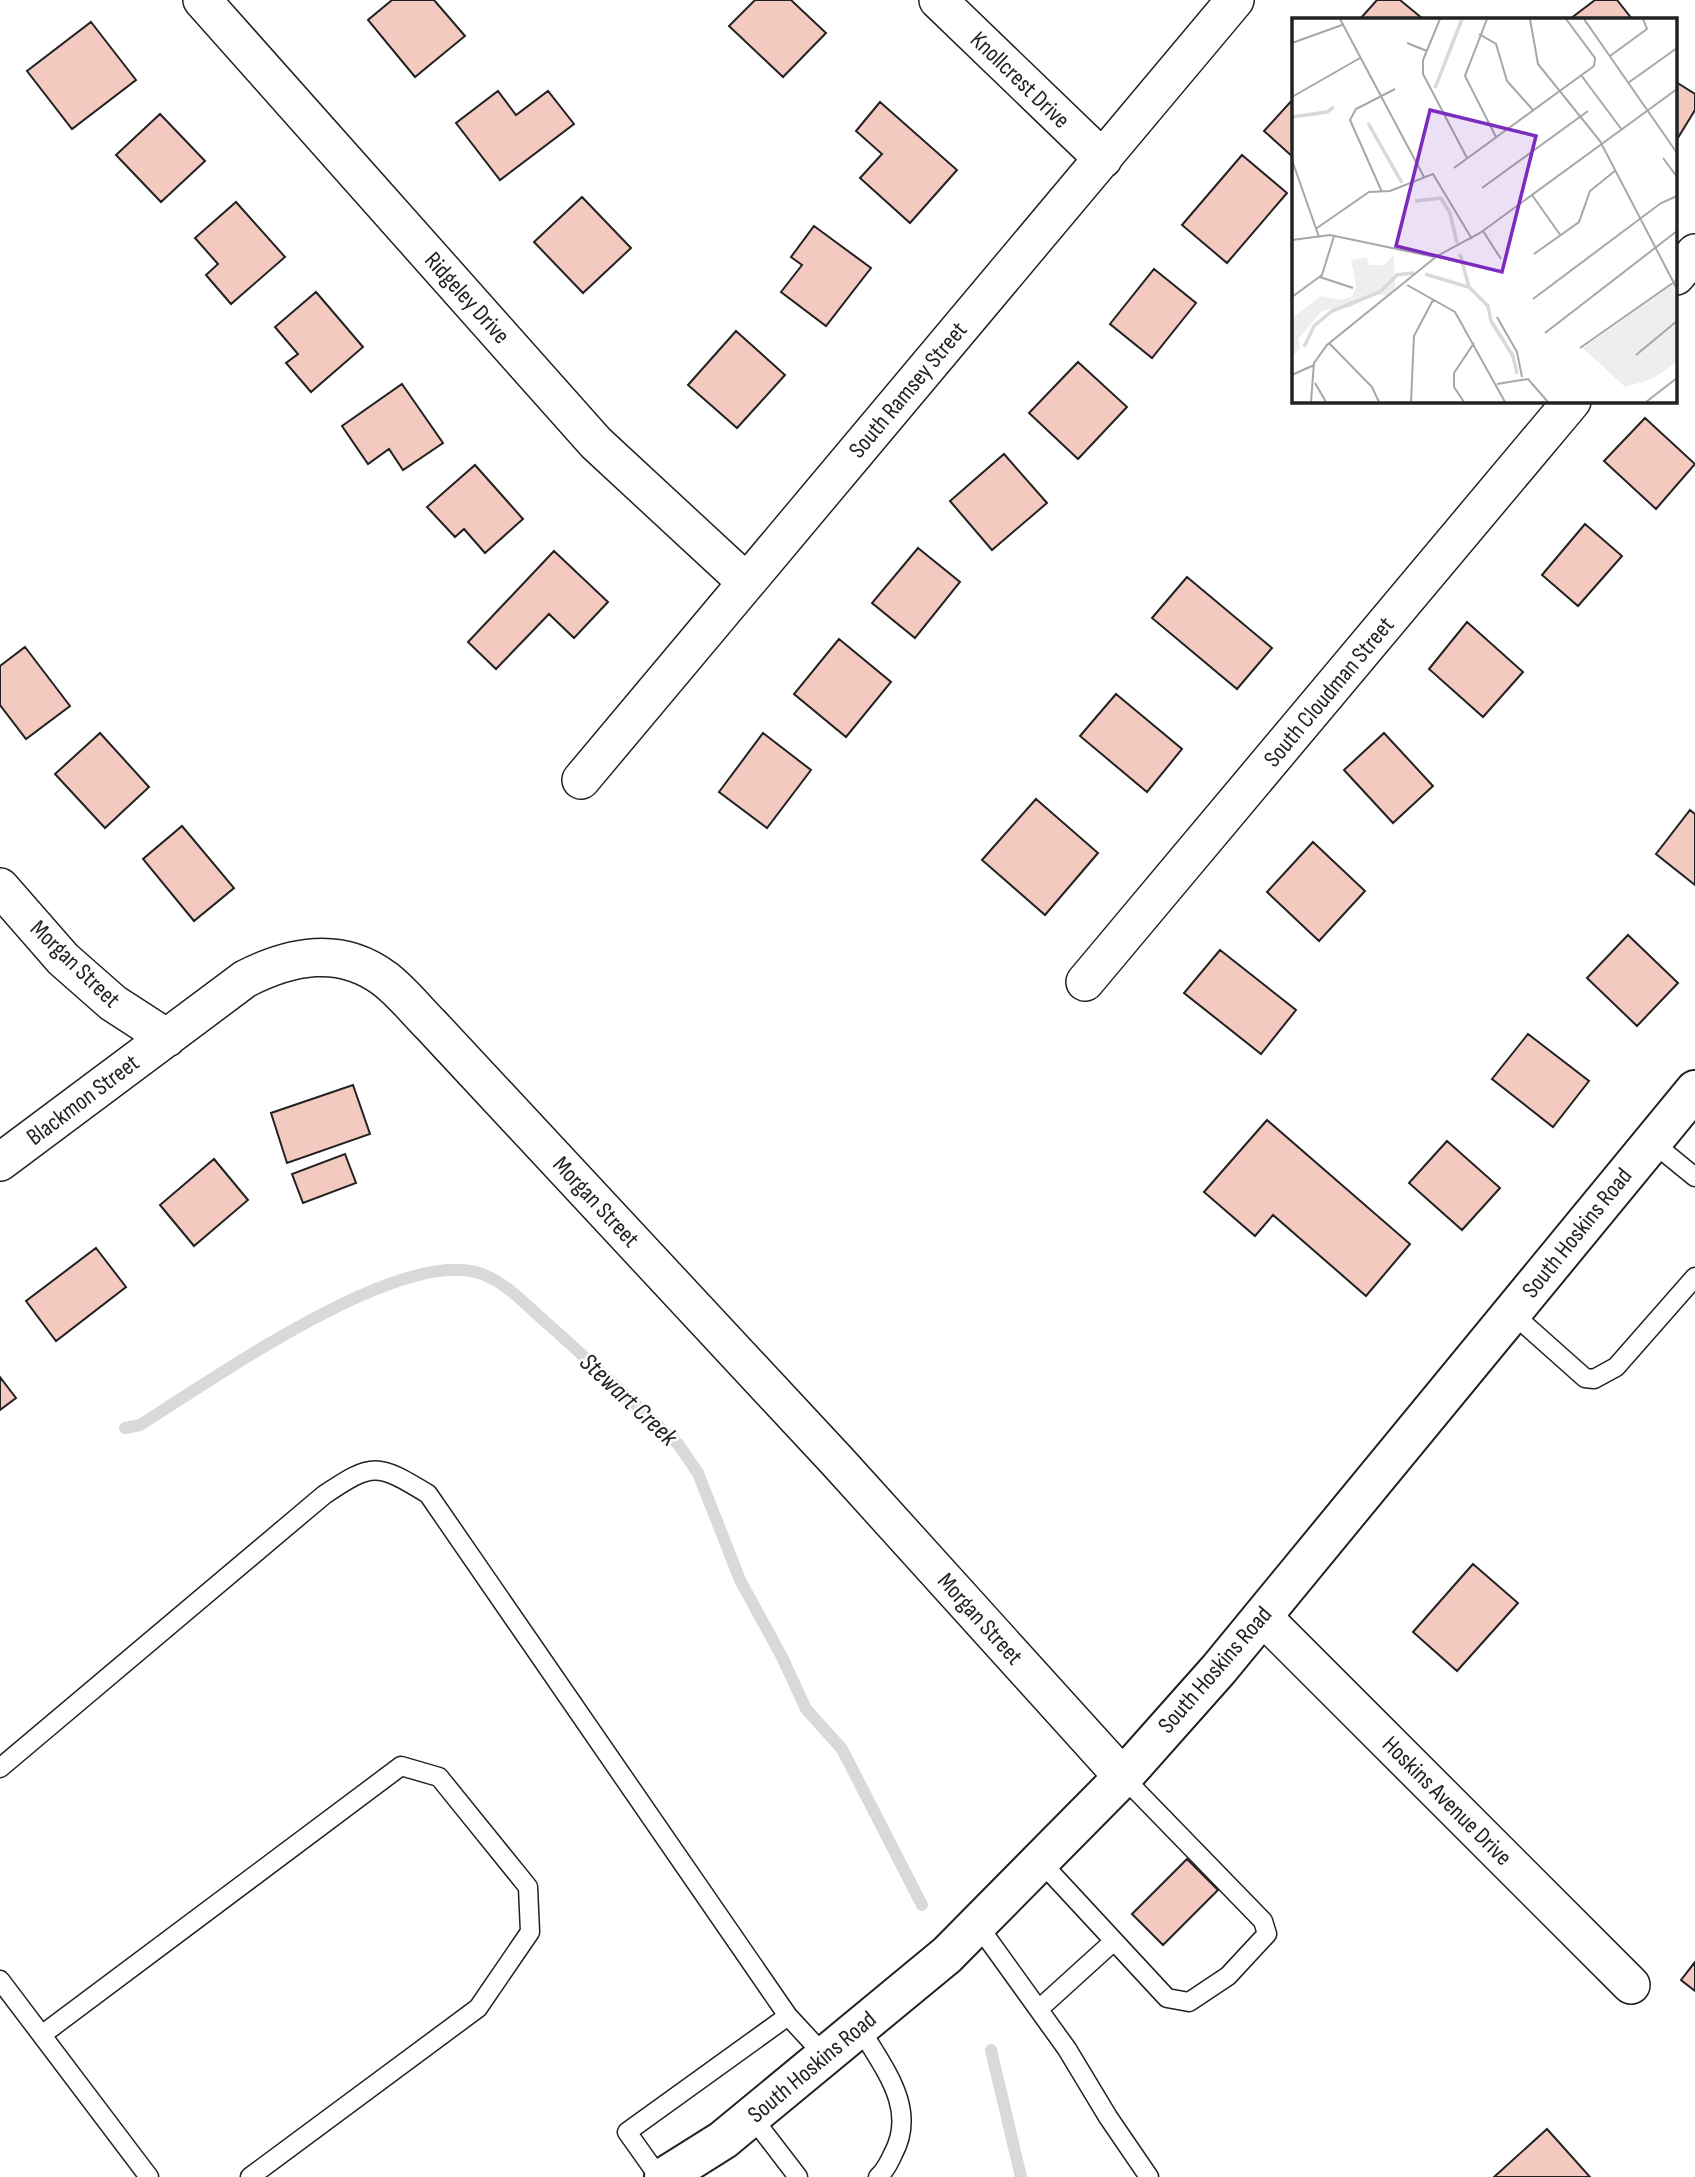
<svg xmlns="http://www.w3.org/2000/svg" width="1695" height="2177" viewBox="0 0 1695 2177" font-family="'Sofia Sans Condensed',sans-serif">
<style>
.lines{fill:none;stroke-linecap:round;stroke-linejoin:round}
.stream{stroke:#d9d9d9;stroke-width:12}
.building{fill:#f3c9c0;stroke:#222;stroke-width:2}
.service-casing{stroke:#222;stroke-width:21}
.minor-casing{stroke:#222;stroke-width:40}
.tertiary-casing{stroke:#222;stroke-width:42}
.service{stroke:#fff;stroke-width:18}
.minor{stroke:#fff;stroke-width:37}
.tertiary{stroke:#fff;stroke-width:38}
.labels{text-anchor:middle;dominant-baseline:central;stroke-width:5;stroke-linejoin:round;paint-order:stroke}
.street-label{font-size:24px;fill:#222;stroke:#fff}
.water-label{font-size:26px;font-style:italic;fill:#222;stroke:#fff}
.inset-river{fill:none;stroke:#d9d9d9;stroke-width:3.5}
.inset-road{fill:none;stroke:#a7a7a7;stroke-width:2}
.view{fill:#7b2cbf;fill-opacity:0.15;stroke:#7b2cbf;stroke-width:3.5}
.inset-edge{fill:none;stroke:#222;stroke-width:3.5}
</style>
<rect width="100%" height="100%" fill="#fff"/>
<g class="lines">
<!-- stream -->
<path class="stream" d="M 125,1428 L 140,1425 C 211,1381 402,1244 482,1274 C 508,1284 528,1307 549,1325 C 593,1364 635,1404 678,1444 L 698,1473 L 740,1580 L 782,1657 L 806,1709 L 842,1749 L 922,1905
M 991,2050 L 1021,2177"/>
</g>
<!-- building -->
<path class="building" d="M 392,0 L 434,0 L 465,36 L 415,77 L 368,20 Z
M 755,0 L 791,0 L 826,33 L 783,77 L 729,26 Z
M 1377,0 L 1400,0 L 1423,19 L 1360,19 Z
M 1595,0 L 1617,0 L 1632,19 L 1570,19 Z
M 91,22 L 136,80 L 72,129 L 27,71 Z
M 1676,82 L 1695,94 L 1695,110 L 1676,141 Z
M 498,91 L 516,115 L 548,91 L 574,124 L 500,180 L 456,123 Z
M 1294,98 L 1294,158 L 1264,131 Z
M 880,102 L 957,170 L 910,223 L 860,178 L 882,154 L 856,131 Z
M 160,114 L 205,161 L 161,202 L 116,155 Z
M 1242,155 L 1287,193 L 1227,263 L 1182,225 Z
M 582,197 L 631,248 L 583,293 L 534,242 Z
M 236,202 L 285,257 L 231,304 L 206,275 L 218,264 L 195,238 Z
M 814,226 L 871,268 L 826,326 L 781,292 L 802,265 L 791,257 Z
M 1154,269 L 1196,303 L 1152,358 L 1110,324 Z
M 316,292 L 363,347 L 311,392 L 286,363 L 298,354 L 275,327 Z
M 736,331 L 785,375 L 737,428 L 688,385 Z
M 1078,362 L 1127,407 L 1078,459 L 1029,413 Z
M 402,384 L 443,443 L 403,470 L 389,449 L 368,464 L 342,426 Z
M 1645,418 L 1695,464 L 1656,509 L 1604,461 Z
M 1004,454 L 1047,503 L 992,550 L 950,501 Z
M 475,465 L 523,519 L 485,553 L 464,529 L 455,537 L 427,507 Z
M 1585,524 L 1622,556 L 1578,606 L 1542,575 Z
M 918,548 L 960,582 L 915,638 L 872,603 Z
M 554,551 L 608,602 L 574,638 L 549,614 L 496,669 L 468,642 Z
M 1187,577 L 1272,648 L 1237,689 L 1152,618 Z
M 1467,622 L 1523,672 L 1483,717 L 1429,669 Z
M 839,639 L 891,682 L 846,737 L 794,694 Z
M 25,647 L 70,706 L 26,739 L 0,705 L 0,666 Z
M 1116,694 L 1182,749 L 1147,792 L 1080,736 Z
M 100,733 L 149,787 L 105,828 L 55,774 Z
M 763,733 L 811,770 L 767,828 L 719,792 Z
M 1384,733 L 1433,786 L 1393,823 L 1344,770 Z
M 1036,799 L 1098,853 L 1045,915 L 982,860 Z
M 1690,810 L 1695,814 L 1695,885 L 1656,854 Z
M 182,826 L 234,888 L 194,921 L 143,859 Z
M 1313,842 L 1365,891 L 1319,941 L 1267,892 Z
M 1628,935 L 1678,983 L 1637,1026 L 1587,978 Z
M 1220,950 L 1296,1010 L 1261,1054 L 1184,993 Z
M 1528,1034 L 1589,1081 L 1553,1127 L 1492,1079 Z
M 353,1085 L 370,1134 L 287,1163 L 271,1113 Z
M 1267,1120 L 1410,1244 L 1366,1296 L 1273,1215 L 1255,1236 L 1204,1192 Z
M 1447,1141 L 1500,1188 L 1462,1230 L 1409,1183 Z
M 345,1154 L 356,1183 L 303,1203 L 292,1174 Z
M 214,1159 L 248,1200 L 194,1246 L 160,1205 Z
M 96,1248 L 126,1287 L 56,1341 L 26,1301 Z
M 0,1377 L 16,1398 L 0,1410 Z
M 1473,1564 L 1518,1603 L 1457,1671 L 1413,1632 Z
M 1187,1859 L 1218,1890 L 1163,1945 L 1132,1914 Z
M 1695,1962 L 1695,1991 L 1681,1980 Z
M 1547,2129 L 1590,2177 L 1494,2177 Z"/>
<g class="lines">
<defs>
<path id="service" d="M 1652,1142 L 1695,1177
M 1512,1313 L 1585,1378 L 1594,1379 L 1616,1367 L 1695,1277
M 0,1768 L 324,1495 C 373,1462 377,1463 428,1494 L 788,2016 L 826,2057
M 1040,1861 L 1167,1998 L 1189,2002 L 1228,1976 L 1267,1934 L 1263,1921 L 1123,1777
M 977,1924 L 1067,2049 L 1108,2117 L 1149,2177
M 0,1980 L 149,2177
M 1039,2009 L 1114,1941
M 860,2028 C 883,2068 918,2108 893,2154 C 889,2163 885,2171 878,2177
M 43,2034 L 401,1766 L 439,1777 L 528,1887 L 530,1932 L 478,2008 L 250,2177
M 752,2117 L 798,2177
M 659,2177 L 627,2132 L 788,2016"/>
<path id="minor" d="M 202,0 L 596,443 L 746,582
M 938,0 L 1103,159
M 1676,276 L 1695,253
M 581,780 L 1235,0
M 0,887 L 63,959 L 113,1003 L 167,1038
M 1085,982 L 1572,401
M 0,1162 L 245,979 C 290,956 340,945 385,979 C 402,992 416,1010 431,1025 L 838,1462 L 1123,1777
M 1262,1616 L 1631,1985"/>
<path id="tertiary" d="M 664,2177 L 723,2140 L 947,1955 L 1123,1777 L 1219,1669 L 1695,1090"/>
</defs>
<!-- service casing -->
<use href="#service" class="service-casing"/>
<!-- minor casing -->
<use href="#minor" class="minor-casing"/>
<!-- tertiary casing -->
<use href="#tertiary" class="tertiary-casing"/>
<!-- service -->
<use href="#service" class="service"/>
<!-- minor -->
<use href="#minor" class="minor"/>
<!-- tertiary -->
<use href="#tertiary" class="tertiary"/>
</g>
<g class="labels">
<!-- street labels -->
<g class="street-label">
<text transform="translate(1020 80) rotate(44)">Knollcrest Drive</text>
<text transform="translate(467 298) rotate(48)">Ridgeley Drive</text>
<text transform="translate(908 390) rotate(-50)">South Ramsey Street</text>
<text transform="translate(1329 692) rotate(-50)">South Cloudman Street</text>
<text transform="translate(75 964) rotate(44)">Morgan Street</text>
<text transform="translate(83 1100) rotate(-37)">Blackmon Street</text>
<text transform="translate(596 1202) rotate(47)">Morgan Street</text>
<text transform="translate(1577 1233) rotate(-51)">South Hoskins Road</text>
<text transform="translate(980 1619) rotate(48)">Morgan Street</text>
<text transform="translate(1215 1670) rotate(-49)">South Hoskins Road</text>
<text transform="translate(1447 1801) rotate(45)">Hoskins Avenue Drive</text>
<text transform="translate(812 2067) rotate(-40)">South Hoskins Road</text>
</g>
<!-- water labels -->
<g class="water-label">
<text transform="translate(628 1400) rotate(43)">Stewart Creek</text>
</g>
</g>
<!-- overview -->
<g transform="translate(1292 18)">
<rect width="385" height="385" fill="#fff"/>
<path d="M 102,237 L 103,270 L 94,278 L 84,276 L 58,289 L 31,292 L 6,321 L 8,331 L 0,338 L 0,300 L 29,278 L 49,282 L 61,278 L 64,267 L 59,242 L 74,239 L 78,247 L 92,247 ZM 381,266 L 385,274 L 385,344 L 360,361 L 333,369 L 291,330 Z" fill="#eee"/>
<path class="inset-river" d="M 143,70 L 170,1M 0,99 L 35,94 L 42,89M 76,105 L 110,165M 123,183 L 149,180 L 158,195 L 165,225M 168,236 L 177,269 L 196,288 L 199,303 L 221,338 L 225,356M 133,256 L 176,269M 12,329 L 22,308 L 40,293 L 88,274 L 105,257 L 122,255"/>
<path class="inset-road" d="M 48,1 L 132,159M 148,1 L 131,42 L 131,56 L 175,140M 195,1 L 173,58 L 204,119M 238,1 L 246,46 L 308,123 L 385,271M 292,1 L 385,135M 187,16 L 204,26 L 215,63 L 241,92M 0,25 L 50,7M 115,25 L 135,33M 318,38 L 355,11 L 351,1M 289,57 L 330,112M 336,65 L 385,30M 0,79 L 68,40M 371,140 L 385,159M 0,142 L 27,219M 162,150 L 302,48 L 303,40 L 274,1M 190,170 L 296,93M 90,174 L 58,102 L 64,91 L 103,71M 240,177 L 269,218M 25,210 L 77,174 L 98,173 L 141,156 L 180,221M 191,213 L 209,241M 0,222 L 38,217 L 143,239M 242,236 L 287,204 L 298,173 L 324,152M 28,259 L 61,270M 115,267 L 163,294 L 213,384M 0,279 L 30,257 L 42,218M 241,281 L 369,185 L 385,178M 205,299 L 225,334 L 230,359M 253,315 L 385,213M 37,325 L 80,369 L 87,384M 288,330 L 385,262M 344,337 L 385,303M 0,357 L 22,347M 23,365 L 34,384M 205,366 L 236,361 L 256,384M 19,384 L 22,345 L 35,327 L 145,238 L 188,215 L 385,71M 119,384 L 122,318 L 141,282M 172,384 L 162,369 L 162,355 L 182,325M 354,384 L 385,360"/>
<path class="view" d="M 138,92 L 244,118 L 210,254 L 104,228 Z"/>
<rect width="385" height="385" class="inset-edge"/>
</g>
</svg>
